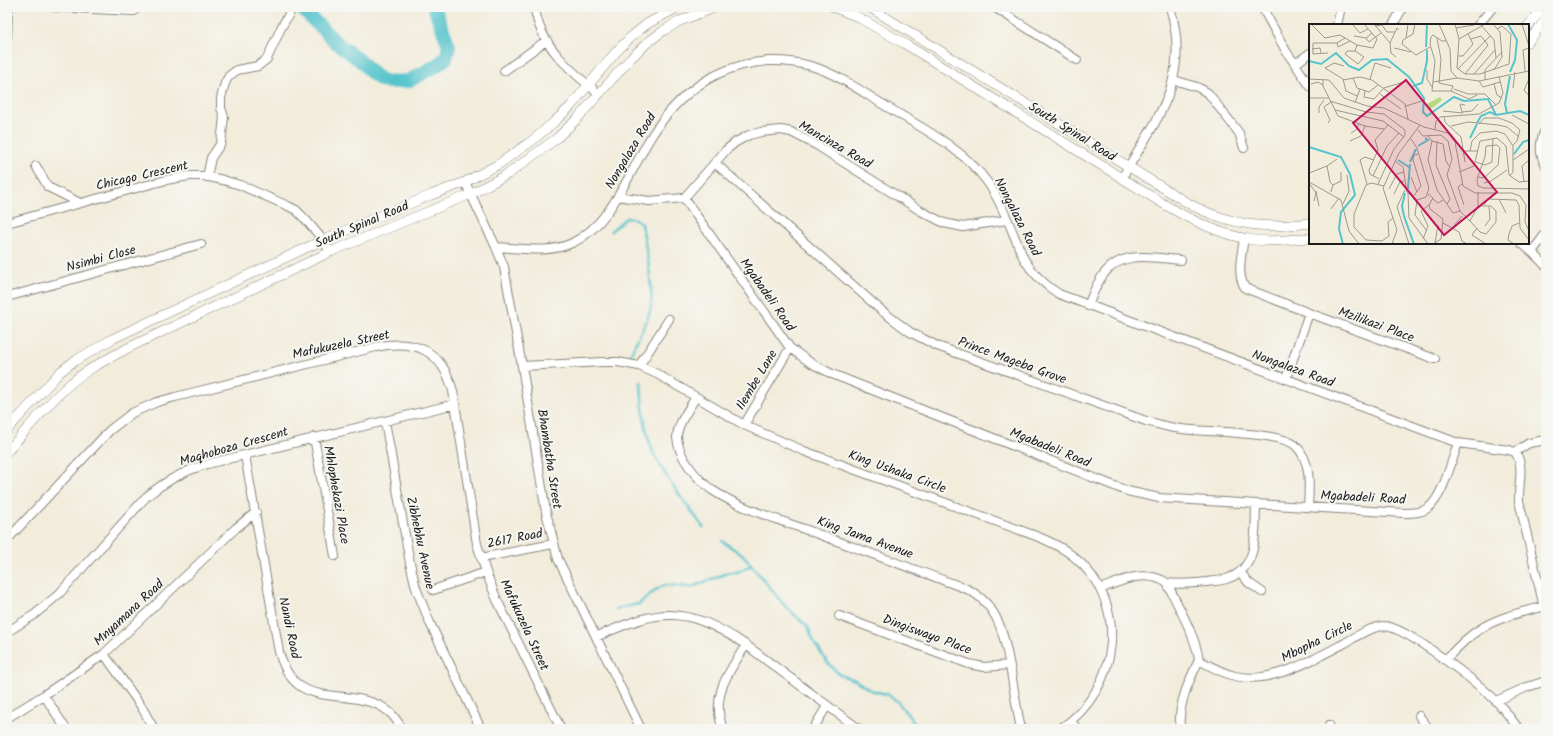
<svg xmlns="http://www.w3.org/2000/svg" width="1553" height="736" viewBox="0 0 1553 736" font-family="Kalam,sans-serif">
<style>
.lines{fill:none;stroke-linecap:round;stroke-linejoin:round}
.stream{stroke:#57c4cd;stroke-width:2.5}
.river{stroke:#57c4cd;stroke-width:14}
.minor-casing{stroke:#87847c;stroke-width:10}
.tertiary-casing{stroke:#87847c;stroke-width:10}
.minor{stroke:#fff;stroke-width:8}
.tertiary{stroke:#fff;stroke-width:9}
.labels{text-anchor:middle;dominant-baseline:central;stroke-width:4;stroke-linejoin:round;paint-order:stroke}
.street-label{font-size:13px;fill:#1c1c1c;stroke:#f6f6f2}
.inset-river{fill:none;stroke:#57c4cd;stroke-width:2}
.inset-road{fill:none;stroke:#9c998f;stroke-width:1}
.view{fill:#c2185b;fill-opacity:0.15;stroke:#c2185b;stroke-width:2}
.inset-edge{fill:none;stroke:#1c1c1c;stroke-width:2}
</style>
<rect width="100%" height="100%" fill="#f6f6f2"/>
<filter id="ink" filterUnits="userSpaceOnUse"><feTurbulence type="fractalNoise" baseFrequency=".025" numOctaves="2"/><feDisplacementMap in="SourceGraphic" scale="8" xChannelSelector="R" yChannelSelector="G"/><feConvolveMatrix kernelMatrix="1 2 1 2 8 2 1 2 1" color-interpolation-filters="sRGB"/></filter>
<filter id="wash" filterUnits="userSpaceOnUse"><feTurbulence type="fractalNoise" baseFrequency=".012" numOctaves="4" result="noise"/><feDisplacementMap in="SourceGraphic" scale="16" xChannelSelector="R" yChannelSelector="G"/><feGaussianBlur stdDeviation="0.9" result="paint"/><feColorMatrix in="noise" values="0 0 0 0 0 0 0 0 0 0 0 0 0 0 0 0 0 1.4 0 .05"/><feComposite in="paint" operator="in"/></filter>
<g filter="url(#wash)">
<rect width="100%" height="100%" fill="#f2ecdb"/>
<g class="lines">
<!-- stream -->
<path class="stream" d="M 611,231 L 626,218 L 636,219 L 642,224 C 645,245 655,292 650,311 C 645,328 634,342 629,359
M 641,382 C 642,402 644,430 652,449 C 663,476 686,503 703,527
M 722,541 L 744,556 L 784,605 L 808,627 L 814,642 L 827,662 L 840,675 L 855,680 L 870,690 L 886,694 L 897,701 L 919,729
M 616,609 L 639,604 L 657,589 L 665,585 L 692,587 L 730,572 L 737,572 L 752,565"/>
<!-- river -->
<path class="river" d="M 300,7 L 338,44 L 362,62 L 373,74 L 381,80 L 389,82 L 408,81 L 436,66 L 446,58 L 449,46 L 434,7"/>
</g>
</g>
<g filter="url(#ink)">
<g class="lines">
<defs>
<path id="minor" d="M 54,7 L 134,11
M 535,7 C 538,44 572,72 599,94
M 994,7 L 1077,60
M 1262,7 L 1286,51 L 1310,86
M 1337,25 L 1341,7
M 1393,25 L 1403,7
M 1478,25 L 1493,7
M 7,38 L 8,10 L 10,7
M 1295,64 L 1310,53
M 504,71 L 547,40
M 1174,80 L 1197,87 L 1208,93 L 1239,133 L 1244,148
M 1546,128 C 1540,140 1538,153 1546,165
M 715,163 L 882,311 L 910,332 L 937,346 L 1146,421 C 1158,424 1170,428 1182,429 C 1204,432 1283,432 1296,446 C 1312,462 1309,487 1308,507
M 36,166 L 48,187 L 80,203
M 207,177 L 211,158 L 221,143 L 224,117 L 221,108 L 221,98 L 225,83 L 229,76 L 237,70 L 258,66 L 267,59 L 281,28 L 293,7
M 1122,178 C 1156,119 1192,80 1170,7
M 465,182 L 496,247 L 504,267 L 522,366 L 546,512 L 558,559 L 641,729
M 618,196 L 649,201 L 684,198 L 726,150 L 736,142 L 749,135 L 761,132 L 781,130 L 791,132 L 818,146 L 921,211 L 944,223 L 963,227 L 1006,220
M 684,198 L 790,348 L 811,363 L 832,374 L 1127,491 L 1159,498 L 1404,513 C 1412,513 1421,513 1428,508 C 1442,499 1452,460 1458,443
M 7,223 L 166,180 L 189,176 L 205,176 L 223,180 L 240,185 L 288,206 L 296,210 L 306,220 L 323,240 L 330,252
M 1546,233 L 1532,252 L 1546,266
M 1244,238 C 1242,254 1236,273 1245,288 L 1309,313 L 1435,359
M 1521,243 L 1532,252
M 496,247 C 521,248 549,254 572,243 C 610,225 629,174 649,140 C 684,82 741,48 811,66 C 835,73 858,89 879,102 C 916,125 963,147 988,183 C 1003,204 1013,235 1024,259 C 1033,274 1043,284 1059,294 L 1458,443 L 1509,450 L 1515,452 L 1529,443 L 1546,440
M 7,297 L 201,244
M 1088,306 C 1092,296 1096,284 1103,275 C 1122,249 1153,258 1181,260
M 522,366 L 603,362 L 618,362 L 639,366 L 657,374 L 744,425 L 804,451 L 1036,536 C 1049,541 1062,547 1073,556 C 1131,603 1120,689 1060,729
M 639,366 L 669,319
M 1286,379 L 1309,313
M 696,397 C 689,409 677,424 677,438 C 679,458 697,479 712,490 C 739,508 777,519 807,530 C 861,550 914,569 967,589 C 1000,605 1005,639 1011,672 C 1014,691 1017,710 1021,729
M 385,421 L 410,563 L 416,588 L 430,623 L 481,729
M 744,425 L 790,348
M 314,437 L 335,556
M 1515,452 C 1525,465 1518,486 1519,501 L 1544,607
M 245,455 L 279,652 C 292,698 318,693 358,699 C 369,701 381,704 389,712 C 395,716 398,723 402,729
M 7,540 L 110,430 L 132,413 L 157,402 L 175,397 L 376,347 C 416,339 442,350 453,391 L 477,544 L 486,572 L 497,600 L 561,729
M 481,558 L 553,544
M 1240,572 L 1249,583 L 1262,592
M 1167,583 C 1181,585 1194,583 1207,582 C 1214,581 1222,581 1229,578 C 1259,567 1255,531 1256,505
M 1100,589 C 1122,581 1146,568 1167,583 C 1178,606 1196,637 1199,660 C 1210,666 1222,673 1235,676 C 1271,685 1314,659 1345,643 C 1357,636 1370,627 1384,626 C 1405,626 1479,684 1496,701 C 1504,709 1511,719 1519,729
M 433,590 L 486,572
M 839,616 L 969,664 L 984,667 L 1009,665
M 7,632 L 34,615 L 59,594 L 146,497 C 165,481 184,471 207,464 L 455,404
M 596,637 C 660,608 686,605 746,645 L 859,729
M 104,654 L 141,706 L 154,729
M 1445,660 C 1455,650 1465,639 1477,631 C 1498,617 1522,612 1546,606
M 44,695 L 66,729
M 1496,701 L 1527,687 L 1546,681
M 1419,716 L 1429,729
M 7,718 L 44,695 L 104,654 L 236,528 L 256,512
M 1071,722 L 1078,729
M 723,729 C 710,695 729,672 746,645
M 813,729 L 827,706
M 1180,729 C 1178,704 1188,683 1199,660
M 1329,729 L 1329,725"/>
<path id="tertiary" d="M 833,7 L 856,16 L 905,44 L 1162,203 C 1187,218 1214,232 1243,238 C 1264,243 1288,240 1310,238
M 869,7 L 1191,205 C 1234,226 1263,229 1310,223
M 1528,26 L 1544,7
M 1528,42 L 1546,19
M 7,430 L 60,372 L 73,362 L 112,339 L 323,240 L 431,195 L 465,182 L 499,164 L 533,140 L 554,122 L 570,107 L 616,52 L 632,36 L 647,24 L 678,7
M 7,452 C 27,429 47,404 70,384 C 87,369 108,359 128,348 L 330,252 L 471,194 L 508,174 L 557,138 L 576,120 L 631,58 L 647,43 L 663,31 L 680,21 L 716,7"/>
</defs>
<!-- minor casing -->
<use href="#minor" class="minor-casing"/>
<!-- tertiary casing -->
<use href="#tertiary" class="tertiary-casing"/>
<!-- minor -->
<use href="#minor" class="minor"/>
<!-- tertiary -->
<use href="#tertiary" class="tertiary"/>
</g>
</g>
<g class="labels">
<!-- street labels -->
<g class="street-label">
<text transform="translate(1072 132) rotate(32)">South Spinal Road</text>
<text transform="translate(835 145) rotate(30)">Mancinza Road</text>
<text transform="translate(631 151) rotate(-59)">Nongalaza Road</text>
<text transform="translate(142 176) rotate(-13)">Chicago Crescent</text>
<text transform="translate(1017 217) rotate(63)">Nongalaza Road</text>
<text transform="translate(362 225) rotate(-23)">South Spinal Road</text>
<text transform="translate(101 259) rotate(-15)">Nsimbi Close</text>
<text transform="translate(767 295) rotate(55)">Mgabadeli Road</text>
<text transform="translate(1376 325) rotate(20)">Mzilikazi Place</text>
<text transform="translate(341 345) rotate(-12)">Mafukuzela Street</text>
<text transform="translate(1012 361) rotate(20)">Prince Mageba Grove</text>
<text transform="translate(1293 369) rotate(20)">Nongalaza Road</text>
<text transform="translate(757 380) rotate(-59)">Ilembe Lane</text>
<text transform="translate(234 447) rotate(-16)">Maqhoboza Crescent</text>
<text transform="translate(1050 448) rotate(22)">Mgabadeli Road</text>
<text transform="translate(549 459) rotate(81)">Bhambatha Street</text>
<text transform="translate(897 472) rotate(20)">King Ushaka Circle</text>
<text transform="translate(336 495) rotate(80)">Mhlophekazi Place</text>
<text transform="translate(1363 498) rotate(3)">Mgabadeli Road</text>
<text transform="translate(865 538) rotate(20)">King Jama Avenue</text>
<text transform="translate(515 539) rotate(-11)">2617 Road</text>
<text transform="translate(420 543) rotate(78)">Zibhebhu Avenue</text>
<text transform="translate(129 613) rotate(-43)">Mnyamana Road</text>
<text transform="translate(524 625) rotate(65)">Mafukuzela Street</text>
<text transform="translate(289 628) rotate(78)">Nandi Road</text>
<text transform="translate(927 635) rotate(20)">Dingiswayo Place</text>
<text transform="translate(1317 642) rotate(-26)">Mbopha Circle</text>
</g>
</g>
<!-- overview -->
<g transform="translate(1309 24)">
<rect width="220" height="220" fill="#f2ecdb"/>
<path d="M 131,73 L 133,76 L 121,86 L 116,81 Z" fill="#b5d880"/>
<path class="inset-river" d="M 199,0 L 208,16 L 206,36 L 201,48M 117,23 L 118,0M 0,37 L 12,40 L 27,29 L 40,42 L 50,46 L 63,36 L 78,35 L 100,53 L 115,74 L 114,88 L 118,92 L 145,73 L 155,77 L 179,75 L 187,91 L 211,87 L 220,91M 104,62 L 113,59 L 118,37 L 118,26M 198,89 L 196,80 L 201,52M 168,99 L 172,92 L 181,88 L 187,91M 161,114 L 168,100M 109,122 L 119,116 L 116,114M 0,123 L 32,133 L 41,150 L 46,171 L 32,188 L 30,205 L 34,220M 205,130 L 214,118 L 220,116M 89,136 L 100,143M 101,138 L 107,125M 99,165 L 101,140M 96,169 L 93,182 L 95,192 L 105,220"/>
<path class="inset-road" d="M 2,0 L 16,14 L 31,11 L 48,21 L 64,24 L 68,15 L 55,0M 43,0 L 51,9 L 59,5M 65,0 L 81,19 L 82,29 L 87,33M 106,0 L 104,10 L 94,16 L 93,20 L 107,31 L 121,23M 130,0 L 141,25 L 142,47 L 148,54 L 170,57 L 220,47M 146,0 L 150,15 L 148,44 L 156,50 L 171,50 L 200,40 L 202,10 L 193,2 L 188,5M 171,0 L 185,16 L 187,34M 184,0 L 191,8 L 193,33 L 185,46M 213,0 L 220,22M 66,2 L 73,1 L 78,8 L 86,8M 147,4 L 165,1M 63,9 L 57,14 L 60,18 L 72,9M 45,12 L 57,14M 36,14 L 28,19 L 29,23 L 41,17M 97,14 L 99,0M 128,14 L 132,35 L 130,59 L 144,62 L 142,67M 150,15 L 176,0M 137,17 L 133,17 L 124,11 L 122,13 L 121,20 L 126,37 L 123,67 L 142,67M 81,19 L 88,4 L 90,6M 85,24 L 102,28M 3,25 L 11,24 L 12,29M 46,27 L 55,33 L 49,40 L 36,30 L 38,27 L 46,27 L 48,21M 19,29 L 4,30 L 4,19 L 28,19M 149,32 L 154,32 L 164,20 L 159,10M 66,39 L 82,44M 35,42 L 25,39 L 16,44 L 34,55 L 37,67 L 48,72M 149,45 L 181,12M 118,46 L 118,55 L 123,63M 216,47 L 214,26 L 220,24M 156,50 L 179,21 L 172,12 L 162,15M 165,50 L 186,26M 44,54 L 48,64 L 60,68 L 69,61M 0,55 L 20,56 L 35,74 L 58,82 L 75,84 L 115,103 L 139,109 L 146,118 L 154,162 L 166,169 L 203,169 L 211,172 L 217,181 L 216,198 L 220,207M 61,55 L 66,39M 220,55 L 215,66 L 220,72M 14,56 L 14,62 L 29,92 L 56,102 L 75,105M 34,56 L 51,53 L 63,56 L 96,80 L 99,95M 176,56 L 176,46 L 193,28M 170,57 L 174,63 L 191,58M 124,58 L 148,54M 2,60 L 9,58 L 14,61M 185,60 L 188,71 L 193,74M 204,64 L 206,48M 145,65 L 159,70 L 176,70 L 187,81M 56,67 L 55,73 L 65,75 L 75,64 L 98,57 L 105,67M 142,67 L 160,75 L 168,71M 71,70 L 92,85M 0,74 L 20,74M 21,77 L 57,88 L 75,90 L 96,106 L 96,111 L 85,125 L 69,160M 46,79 L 51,65M 97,82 L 116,76M 26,86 L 74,97 L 95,113M 134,87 L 154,89M 153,88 L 163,87 L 169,80M 153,88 L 151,80 L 156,81M 10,89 L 10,83 L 15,76M 203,91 L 220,100M 135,93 L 136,98 L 152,113 L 156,138M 19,99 L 21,96 L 15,83 L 22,78M 170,100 L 175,94 L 190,94 L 203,99 L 211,106 L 208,117 L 204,121M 142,102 L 159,98 L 189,101 L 198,103 L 210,113M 126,105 L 127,97 L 131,93 L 170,90 L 190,79 L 194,69 L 190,52M 109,106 L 114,112 L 132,111 L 139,117 L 143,135 L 138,151 L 151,187 L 161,197M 42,109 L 47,106 L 50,100M 119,112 L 123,117 L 134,120 L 137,137 L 140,142M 41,117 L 52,112 L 56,102M 123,117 L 119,136 L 128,166 L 144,189 L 151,187M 128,117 L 127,141 L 141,175 L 138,180M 155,127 L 168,127M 161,127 L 163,117 L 171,109 L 187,107 L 196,110 L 204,122 L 204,148 L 201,152M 204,136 L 220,125M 86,137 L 94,143 L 98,168 L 108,176 L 117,173 L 120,164 L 108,124 L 102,115M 167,138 L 176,141 L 183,138 L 184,114M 18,142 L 21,158 L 24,161 L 22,168M 150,148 L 165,142 L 171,117 L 188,114 L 197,122 L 200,151 L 210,158 L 220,157M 0,149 L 18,142 L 28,135M 64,152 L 78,122 L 90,109M 102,153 L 108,168M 169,153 L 175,154 L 189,141 L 191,124 L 188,121 L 177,122 L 176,133 L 169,152 L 169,153 L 168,156 L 169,162 L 175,164 L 220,165M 70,155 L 61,150 L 60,146 L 69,126 L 66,116 L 79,101M 0,158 L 32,176 L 40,207 L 50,220M 215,158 L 213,142 L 220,136M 0,159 L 7,169 L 5,177M 175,159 L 182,157 L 198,146M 58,160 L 51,136 L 56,133 L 65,136M 153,160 L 149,163 L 155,181M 24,161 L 32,157 L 32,148M 75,162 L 62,159 L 57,161 L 45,190 L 45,203 L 57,216 L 73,217 L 80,212 L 79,198 L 84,194M 80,165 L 88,150 L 95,148M 96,166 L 88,183 L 100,220M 7,167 L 10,182M 99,169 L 100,194 L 119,220M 85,170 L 91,158 L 95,157M 119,170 L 124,174 L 120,181 L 121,185 L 134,195 L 132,215 L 124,220M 104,173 L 112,162 L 104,136 L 105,131 L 109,130M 124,175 L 129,179 L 134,176M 190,175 L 197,189M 108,176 L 106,191 L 118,207M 34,180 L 40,167 L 38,151M 175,181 L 179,175 L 207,176 L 210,181 L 211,204 L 220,216M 169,182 L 182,182 L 187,187 L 187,198 L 177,210 L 171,208 L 161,197 ZM 169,182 L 169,168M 22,185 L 30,174M 134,199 L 150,208 L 153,217 L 158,220M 176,202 L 181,195 L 180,182M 144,203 L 153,192M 168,204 L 163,211 L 177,220M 114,215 L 119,202 L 112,187 L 120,181M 126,219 L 129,201M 83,220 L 88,206 L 74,164 L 90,129 L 111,101M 205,220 L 199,216 L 200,210 L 203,202 L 210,199"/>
<path class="view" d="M 97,56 L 188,168 L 135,211 L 44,99 Z"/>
<rect width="220" height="220" class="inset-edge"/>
</g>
<!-- margin -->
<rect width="1553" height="736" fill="none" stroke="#f6f6f2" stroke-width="24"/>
</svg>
